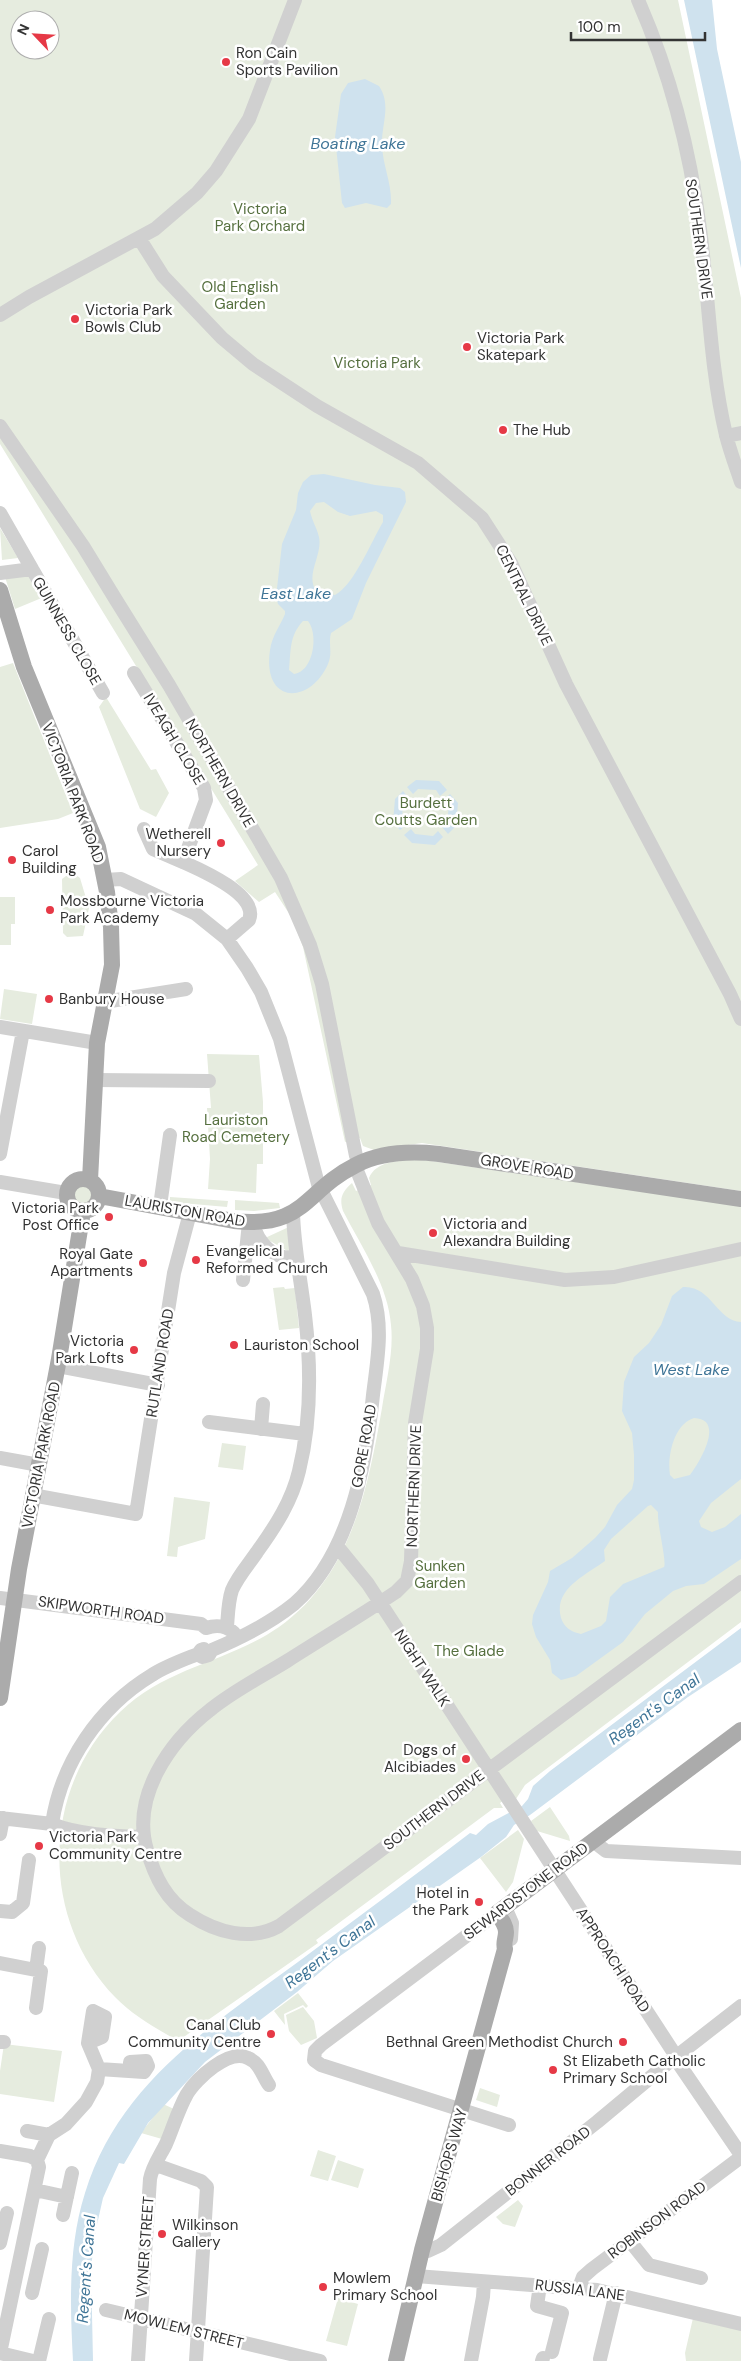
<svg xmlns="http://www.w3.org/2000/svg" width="741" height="2361" viewBox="0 0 741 2361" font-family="'DM Sans',sans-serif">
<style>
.green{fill:#e6ecdf;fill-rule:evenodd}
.water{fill:#cfe2ee;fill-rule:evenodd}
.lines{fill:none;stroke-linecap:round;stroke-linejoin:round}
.minor{stroke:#d0d0d0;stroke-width:14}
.major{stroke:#ababab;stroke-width:16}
.poi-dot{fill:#e63946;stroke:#fff;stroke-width:2}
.labels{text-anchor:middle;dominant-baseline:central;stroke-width:5;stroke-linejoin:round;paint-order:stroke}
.poi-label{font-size:15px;fill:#333;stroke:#fff;text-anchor:start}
.park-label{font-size:15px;fill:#56703f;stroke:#fff}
.street-label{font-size:15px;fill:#333;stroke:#fff}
.water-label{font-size:16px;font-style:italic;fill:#3f7597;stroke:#fff}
</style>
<rect width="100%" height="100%" fill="#fff"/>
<!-- green -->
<path class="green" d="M 0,0 L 678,0 L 741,298 L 741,1191 L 422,1143 L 374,1150 L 363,1146 L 360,1138 L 345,1142 L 303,947 L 292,918 L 275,892 L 259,902 L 235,881 L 258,865 L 0,444 ZM 20,20 L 50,20 L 50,50 L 20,50 Z
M 0,528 L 18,558 L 2,560 Z
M 30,573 L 44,597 L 15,609 L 5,577 Z
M 13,663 L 73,813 L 58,819 L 0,828 L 0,667 Z
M 106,697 L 151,770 L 156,769 L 169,793 L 156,817 L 140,809 L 99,707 Z
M 76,875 L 80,878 L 89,908 L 83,936 L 67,937 L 63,933 L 62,879 L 66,876 Z
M 0,897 L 15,897 L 15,924 L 11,924 L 11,945 L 0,945 Z
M 4,989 L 37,994 L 32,1024 L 0,1019 Z
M 207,1054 L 259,1055 L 263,1102 L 263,1164 L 257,1164 L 256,1193 L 208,1189 L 210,1159 L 207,1108 L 211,1108 Z
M 417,1159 L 741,1206 L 741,1622 L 525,1785 L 516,1799 L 512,1794 L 500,1803 L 503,1808 L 494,1808 L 316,1940 L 318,1943 L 178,2041 C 156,2028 133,2016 115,1997 C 39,1918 41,1788 120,1712 C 168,1666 227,1663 279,1627 C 351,1576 368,1488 382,1408 C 386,1382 394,1352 391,1325 C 388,1285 361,1246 343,1211 C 339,1198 342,1192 352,1183 L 356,1191 L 371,1185 L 369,1178 C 376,1161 398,1161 417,1159 Z
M71 1195a11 11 0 1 1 22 0a11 11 0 1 1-22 0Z
M 170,1197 L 228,1201 L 227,1207 L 170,1202 Z
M 235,1200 L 279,1203 L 280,1208 L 254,1211 L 235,1210 Z
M 291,1226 L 291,1253 L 265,1238 Z
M 284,1287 L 285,1289 L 295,1288 L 299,1328 L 279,1330 L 273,1288 Z
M 222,1443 L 246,1446 L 243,1470 L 218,1467 Z
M 174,1497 L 210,1502 L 205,1539 L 178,1547 L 177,1557 L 167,1556 Z
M 550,1807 L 569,1836 L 570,1841 L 537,1831 L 531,1821 Z
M 518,1830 L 524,1839 L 513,1882 L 506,1892 L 480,1858 Z
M 298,1993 L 308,2006 L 306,2008 L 303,2005 L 284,2014 L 285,2025 L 274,2011 Z
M 303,2007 L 314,2021 L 317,2038 L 301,2045 L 289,2031 L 286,2015 Z
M 4,2044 L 62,2051 L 54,2102 L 0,2094 L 0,2071 Z
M 480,2088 L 500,2095 L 497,2107 L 476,2100 Z
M 163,2104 L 174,2109 L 162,2139 L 141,2133 Z
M 318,2150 L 336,2156 L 328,2181 L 310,2176 Z
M 338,2160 L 364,2169 L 358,2188 L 331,2180 Z
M 518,2200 L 523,2206 L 515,2227 L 503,2224 L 496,2217 Z
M 338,2298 L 358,2304 L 347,2346 L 326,2341 Z
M 693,2318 L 741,2330 L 741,2361 L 686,2361 L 685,2353 Z"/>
<!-- water -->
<path class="water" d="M 684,0 L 712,0 L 717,49 L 741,162 L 741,268 Z
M 365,79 L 379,86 C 392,105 381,125 382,146 C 383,166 392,184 391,204 L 387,208 L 366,203 L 345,208 L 342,203 L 335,137 L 341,94 L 348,83 Z
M 324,474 L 375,485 L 400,488 L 405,492 L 406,502 L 366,583 L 352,619 L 331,633 C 328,643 333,653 328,664 C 310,705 262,705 270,650 C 272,636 280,626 285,614 L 285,611 L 278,604 L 276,597 L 282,544 L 296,510 L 298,493 L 303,482 L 311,475 ZM 324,502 L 338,512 L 350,516 L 376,511 L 383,515 L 383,522 C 371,542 354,585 335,595 L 317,592 C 304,576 323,555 319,537 C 317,528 312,521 310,511 L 316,503 ZM 303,621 L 308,621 C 319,635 313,672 294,674 L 289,670 C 291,651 289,636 303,621 Z
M 416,780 L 439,781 L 447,790 L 440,796 L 436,790 L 418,789 L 413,794 L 407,787 Z
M 403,791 L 409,798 L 403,802 L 402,820 L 407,824 L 400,830 L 393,822 L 395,799 Z
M 450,794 L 458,803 L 456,826 L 448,834 L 442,827 L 447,823 L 449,805 L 444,800 Z
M 411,829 L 415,834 L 433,836 L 438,831 L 443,837 L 435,845 L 412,843 L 404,835 Z
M 683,1287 C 711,1285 717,1321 741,1322 L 741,1479 L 711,1503 L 699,1521 L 701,1527 L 712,1532 L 725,1527 L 741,1514 L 741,1559 L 704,1584 L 686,1586 L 673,1591 L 645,1614 L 623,1642 L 576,1676 L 561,1680 L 552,1673 L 550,1660 L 536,1637 L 532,1624 L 533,1615 L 548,1582 L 550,1571 L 572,1558 L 595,1538 L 605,1527 L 617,1505 L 632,1489 L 634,1480 L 634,1455 L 632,1433 L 622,1411 L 624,1382 L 634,1357 L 649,1343 L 661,1325 L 672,1296 ZM 694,1418 C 726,1419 699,1463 690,1475 L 674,1479 L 670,1475 C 667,1456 674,1424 694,1418 ZM 651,1505 L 658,1512 C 657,1524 667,1562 664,1567 L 623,1584 L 610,1597 L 606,1621 L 601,1626 L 581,1634 C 571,1632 564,1627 561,1618 C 553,1589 586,1575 605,1561 L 604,1550 L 611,1539 L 648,1506 Z
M 741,1628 L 741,1662 L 688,1697 L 530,1815 L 514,1825 L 506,1837 L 481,1857 L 333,1961 L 297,1992 L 205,2062 L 148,2123 L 124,2164 L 119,2163 L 103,2198 L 96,2229 L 91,2267 L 93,2361 L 73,2361 C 70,2306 68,2246 85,2193 C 119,2083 211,2026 298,1962 C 355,1919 413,1877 470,1833 L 476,1835 L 488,1824 L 522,1806 L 528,1799 L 533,1786 L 550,1771 Z"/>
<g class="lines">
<!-- minor -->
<path class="minor" d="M 638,0 C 670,73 690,150 700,229 C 709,298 710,368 726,435 C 730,451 736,467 741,482
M 139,238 L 163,276 L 222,338 L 253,364 L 317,406 L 418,463 L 482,518 L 511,563 L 566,684 L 730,994 L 741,1019
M 0,315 L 29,297 L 155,229 L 197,193 L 216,171 L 249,119 L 295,0
M 0,426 L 83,546 L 116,600 L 169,685 L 281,878 L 310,945 L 322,984 L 356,1156
M 726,436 L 741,433
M 0,513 L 103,693
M 0,573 L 32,569
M 134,673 L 200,781 L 204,788 L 206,800 L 183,862 C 201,870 259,895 249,920 L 227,939
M 144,829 L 153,849 L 183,862
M 105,880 L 121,879 L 196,914 L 227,939 L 247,968 L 261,992 L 280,1039 L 318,1184 L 373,1294 C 384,1327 377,1362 373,1395 C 366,1465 350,1555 294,1604 C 269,1624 241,1638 212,1650 L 209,1655 L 202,1657 L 198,1654
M 104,1002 L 186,989
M 0,1027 L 97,1043
M 95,1080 L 209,1081
M 0,1154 L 23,1031
M 358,1173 L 378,1223 L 412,1279 L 423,1306 L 427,1328 L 427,1349 L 415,1423 L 411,1561 L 407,1581 L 396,1592 C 360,1616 323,1638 287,1661 C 261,1677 233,1691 210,1710 C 169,1742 131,1797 147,1850 C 155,1877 166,1900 190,1915 C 216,1932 250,1942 279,1926 L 741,1582
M 0,1182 L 66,1193
M 160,1206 L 170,1135
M 253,1223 C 257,1242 274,1261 296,1257
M 398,1253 L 565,1280 L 614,1277 L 741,1249
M 243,1280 L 249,1223
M 58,1366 L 158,1385
M 209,1422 L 305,1434
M 261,1429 L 263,1404
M 0,1458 L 39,1465
M 32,1495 L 136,1514 L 174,1273 L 190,1213
M 337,1546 L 368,1584 L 672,2050
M 0,1598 L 201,1624 L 206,1628 C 215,1625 226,1625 234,1633
M 227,1627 C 228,1615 228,1602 232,1590 C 238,1576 249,1564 257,1552 C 275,1527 292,1501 299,1471 C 311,1422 311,1365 305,1315 C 301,1281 294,1248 293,1213
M 0,1818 L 52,1824 C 61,1763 99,1707 152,1675 C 166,1666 183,1660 198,1654 L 201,1650 L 204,1649
M 52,1824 C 79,1835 114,1836 143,1837
M 0,1834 L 3,1818
M 593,1841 L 606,1851 L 741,1858
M 505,1907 L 512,1923 L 511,1939
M 0,1911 L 12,1912 L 23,1903 L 29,1860
M 497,1913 L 321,2045 L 315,2051 L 314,2060 L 321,2065 L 509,2125
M 0,1963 L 41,1971 L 36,2008
M 36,1970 L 39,1948
M 0,2042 L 4,2042
M 682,2052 L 741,2006
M 679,2064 L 741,2155
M 99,2069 L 144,2072 L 148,2066 L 146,2061 L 130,2062 L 130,2071
M 27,2131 L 49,2135
M 0,2151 L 30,2156 L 37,2160 L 39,2167 L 0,2353
M 37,2160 L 49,2135 L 66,2124 L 86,2102 L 97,2082 L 99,2069 L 88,2043 L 93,2011 L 105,2017 L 102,2037 L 88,2043
M 156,2165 L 201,2181 L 207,2187 L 196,2361
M 35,2190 L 67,2197
M 63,2215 L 72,2173
M 629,2240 L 649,2265 L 701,2278
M 0,2243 L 7,2213
M 422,2250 L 428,2251 L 441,2245 L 597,2122 L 669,2062
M 416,2276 L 597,2290 L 741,2324
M 540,2285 L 537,2306 L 562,2313 L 552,2352
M 579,2288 L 583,2277 L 592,2269 L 741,2157
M 32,2293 L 42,2249
M 106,2310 L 320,2361
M 0,2353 L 33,2361
M 600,2359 L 616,2293
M 39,2361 L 49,2319
M 138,2361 L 150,2179 C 152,2167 160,2156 166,2144 C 173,2128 178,2110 187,2094 C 196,2079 229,2048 248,2058 C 260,2063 262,2075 269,2085
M 471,2361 L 483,2297 L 484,2282
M 542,2361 L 543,2358"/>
<!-- major -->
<path class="major" d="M 0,590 L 24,667 L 98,847 L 107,892 L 111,927 L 112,965 L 97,1043 L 90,1180
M67 1195a16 16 0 1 1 32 0a16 16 0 1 1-32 0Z
M 99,1196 L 234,1221 C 305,1229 304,1191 356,1165 C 381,1152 412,1151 439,1154 L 741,1199
M 0,1698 L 19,1569 L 59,1359 L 83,1211
M 396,2361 L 422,2250 L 505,1949 C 503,1942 506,1939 506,1932 C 506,1925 501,1919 497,1913 L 741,1730"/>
</g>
<!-- markers -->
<g class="poi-dot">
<circle cx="226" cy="62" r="5"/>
<circle cx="75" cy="319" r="5"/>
<circle cx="467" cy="347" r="5"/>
<circle cx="503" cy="430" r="5"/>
<circle cx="221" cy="843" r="5"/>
<circle cx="12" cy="860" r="5"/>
<circle cx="50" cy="910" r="5"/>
<circle cx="49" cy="999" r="5"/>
<circle cx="109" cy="1217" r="5"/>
<circle cx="433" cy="1233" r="5"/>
<circle cx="196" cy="1260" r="5"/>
<circle cx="143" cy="1263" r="5"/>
<circle cx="234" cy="1345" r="5"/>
<circle cx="134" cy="1350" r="5"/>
<circle cx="466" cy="1759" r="5"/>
<circle cx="39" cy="1846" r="5"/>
<circle cx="479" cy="1902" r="5"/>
<circle cx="271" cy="2034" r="5"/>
<circle cx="623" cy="2042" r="5"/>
<circle cx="553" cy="2070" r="5"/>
<circle cx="162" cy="2234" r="5"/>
<circle cx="323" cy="2287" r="5"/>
</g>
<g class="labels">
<!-- poi labels -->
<g class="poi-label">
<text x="236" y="53">Ron Cain<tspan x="236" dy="17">Sports Pavilion</tspan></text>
<text x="85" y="310">Victoria Park<tspan x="85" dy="17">Bowls Club</tspan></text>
<text x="477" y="338">Victoria Park<tspan x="477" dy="17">Skatepark</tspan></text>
<text x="513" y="430">The Hub</text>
<text x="211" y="834" text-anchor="end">Wetherell<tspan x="211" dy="17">Nursery</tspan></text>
<text x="22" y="851">Carol<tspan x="22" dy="17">Building</tspan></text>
<text x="60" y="901">Mossbourne Victoria<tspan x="60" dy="17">Park Academy</tspan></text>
<text x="59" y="999">Banbury House</text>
<text x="99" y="1208" text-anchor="end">Victoria Park<tspan x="99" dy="17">Post Office</tspan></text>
<text x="443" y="1224">Victoria and<tspan x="443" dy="17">Alexandra Building</tspan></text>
<text x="206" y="1251">Evangelical<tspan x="206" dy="17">Reformed Church</tspan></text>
<text x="133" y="1254" text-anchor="end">Royal Gate<tspan x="133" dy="17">Apartments</tspan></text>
<text x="124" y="1341" text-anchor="end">Victoria<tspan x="124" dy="17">Park Lofts</tspan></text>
<text x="244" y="1345">Lauriston School</text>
<text x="456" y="1750" text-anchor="end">Dogs of<tspan x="456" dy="17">Alcibiades</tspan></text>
<text x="49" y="1837">Victoria Park<tspan x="49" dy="17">Community Centre</tspan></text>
<text x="469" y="1893" text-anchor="end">Hotel in<tspan x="469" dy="17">the Park</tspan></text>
<text x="261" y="2025" text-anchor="end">Canal Club<tspan x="261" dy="17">Community Centre</tspan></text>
<text x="613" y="2042" text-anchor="end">Bethnal Green Methodist Church</text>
<text x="563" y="2061">St Elizabeth Catholic<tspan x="563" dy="17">Primary School</tspan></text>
<text x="172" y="2225">Wilkinson<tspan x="172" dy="17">Gallery</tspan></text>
<text x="333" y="2278">Mowlem<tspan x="333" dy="17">Primary School</tspan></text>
</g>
<!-- park labels -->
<g class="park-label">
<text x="260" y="209">Victoria<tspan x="260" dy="17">Park Orchard</tspan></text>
<text x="240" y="287">Old English<tspan x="240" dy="17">Garden</tspan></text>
<text x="377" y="363">Victoria Park</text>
<text x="426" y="803">Burdett<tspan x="426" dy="17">Coutts Garden</tspan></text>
<text x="236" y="1120">Lauriston<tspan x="236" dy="17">Road Cemetery</tspan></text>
<text x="440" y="1566">Sunken<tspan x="440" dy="17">Garden</tspan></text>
<text x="469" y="1651">The Glade</text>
</g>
<!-- street labels -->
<g class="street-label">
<text transform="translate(699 239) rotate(82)">SOUTHERN DRIVE</text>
<text transform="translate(524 595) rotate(64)">CENTRAL DRIVE</text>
<text transform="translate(67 631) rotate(60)">GUINNESS CLOSE</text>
<text transform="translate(174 739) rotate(59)">IVEAGH CLOSE</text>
<text transform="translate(220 773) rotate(60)">NORTHERN DRIVE</text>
<text transform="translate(73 793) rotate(69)">VICTORIA PARK ROAD</text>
<text transform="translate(527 1167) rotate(9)">GROVE ROAD</text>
<text transform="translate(185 1211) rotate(10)">LAURISTON ROAD</text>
<text transform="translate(160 1363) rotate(-81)">RUTLAND ROAD</text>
<text transform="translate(364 1446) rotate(-80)">GORE ROAD</text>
<text transform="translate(41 1455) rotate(-79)">VICTORIA PARK ROAD</text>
<text transform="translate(414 1486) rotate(-88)">NORTHERN DRIVE</text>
<text transform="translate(101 1610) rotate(8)">SKIPWORTH ROAD</text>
<text transform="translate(422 1668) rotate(57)">NIGHT WALK</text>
<text transform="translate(434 1810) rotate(-37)">SOUTHERN DRIVE</text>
<text transform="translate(526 1891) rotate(-37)">SEWARDSTONE ROAD</text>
<text transform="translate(613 1960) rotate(57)">APPROACH ROAD</text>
<text transform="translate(449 2155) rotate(-74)">BISHOPS WAY</text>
<text transform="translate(548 2161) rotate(-38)">BONNER ROAD</text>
<text transform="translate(657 2220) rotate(-37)">ROBINSON ROAD</text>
<text transform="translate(145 2247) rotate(-86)">VYNER STREET</text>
<text transform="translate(580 2290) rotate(7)">RUSSIA LANE</text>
<text transform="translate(184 2329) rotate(14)">MOWLEM STREET</text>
</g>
<!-- water labels -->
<g class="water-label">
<text x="358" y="143">Boating Lake</text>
<text x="296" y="593">East Lake</text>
<text x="691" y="1369">West Lake</text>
<text transform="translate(654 1709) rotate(-36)">Regent's Canal</text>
<text transform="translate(330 1952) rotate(-37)">Regent's Canal</text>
<text transform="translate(86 2269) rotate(-86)">Regent's Canal</text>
</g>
</g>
<!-- north arrow -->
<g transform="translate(35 35) rotate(295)"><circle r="24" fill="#ffffff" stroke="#adadad"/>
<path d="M0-4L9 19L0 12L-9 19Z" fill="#e63946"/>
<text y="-8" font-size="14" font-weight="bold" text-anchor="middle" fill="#333333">N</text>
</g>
<!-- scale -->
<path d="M571 32v8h134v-8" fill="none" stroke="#333333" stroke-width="2.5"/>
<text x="578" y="32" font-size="15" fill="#333333" stroke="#ffffff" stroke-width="4" paint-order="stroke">100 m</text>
</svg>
